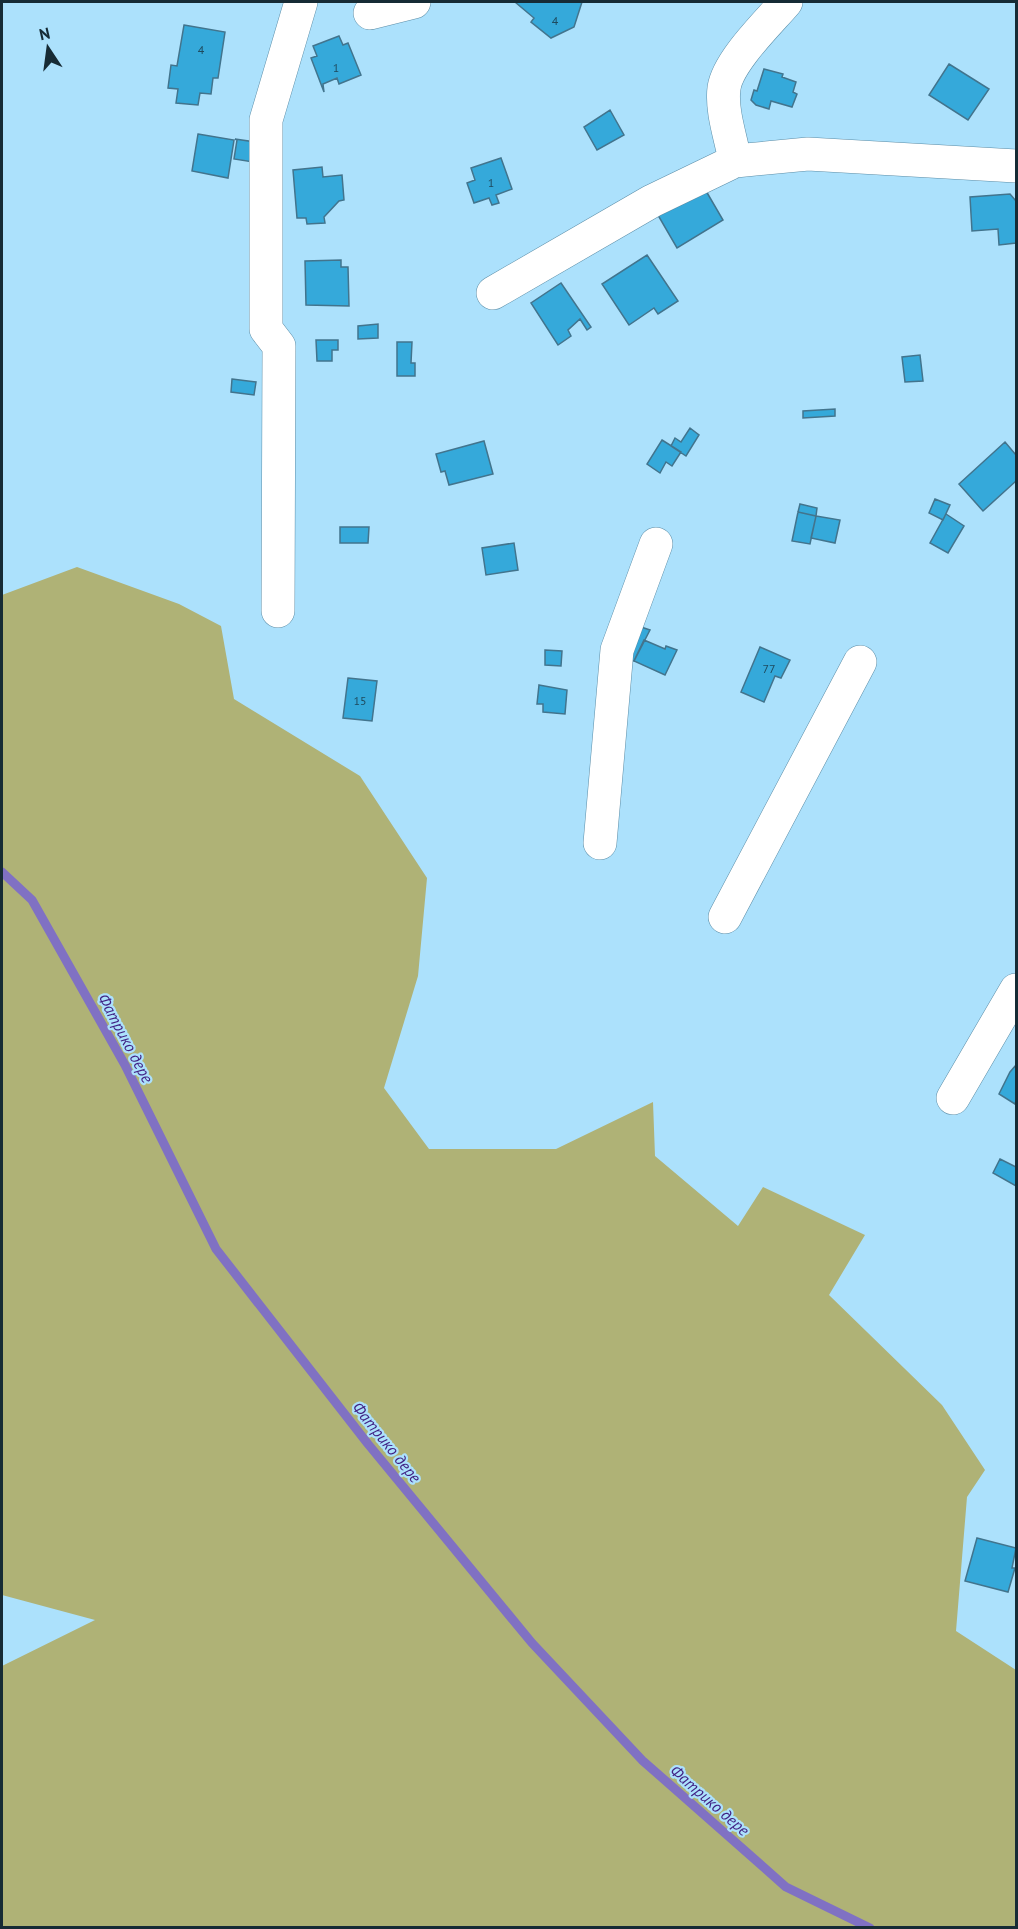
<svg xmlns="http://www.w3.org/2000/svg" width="1018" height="1929" viewBox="0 0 1018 1929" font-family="'PT Sans',sans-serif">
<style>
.green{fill:#afb276}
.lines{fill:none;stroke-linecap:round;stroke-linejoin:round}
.stream{stroke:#8071c3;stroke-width:9}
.building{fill:#35a9da;stroke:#42748d;stroke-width:1.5}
.minor-casing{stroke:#5b8da7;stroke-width:34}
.minor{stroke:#fff;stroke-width:33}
.labels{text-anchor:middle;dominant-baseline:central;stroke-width:4.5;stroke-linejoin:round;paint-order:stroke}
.number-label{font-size:12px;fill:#1e4a5e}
.water-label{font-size:16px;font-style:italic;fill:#3f1f82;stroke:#ace1fc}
</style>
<rect width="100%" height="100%" fill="#ace1fc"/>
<!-- green -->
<path class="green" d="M 77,567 L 179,604 L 221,626 L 234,699 L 360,776 L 427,878 L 418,976 L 384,1088 L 429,1149 L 556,1149 L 653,1102 L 655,1156 L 738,1226 L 763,1187 L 865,1235 L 829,1295 L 942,1405 L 985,1470 L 967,1497 L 956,1631 L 1016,1670 L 1016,1927 L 2,1927 L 2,1666 L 95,1620 L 2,1595 L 2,595 Z"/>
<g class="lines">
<!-- stream -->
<path class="stream" d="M 2,872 L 32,900 L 125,1065 L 216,1249 L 368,1444 L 532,1643 L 642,1760 L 786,1887 L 870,1928"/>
</g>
<!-- building -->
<path class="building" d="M 515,2 L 582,2 L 574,27 L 551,38 L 531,22 L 534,18 Z
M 184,25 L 225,32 L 218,78 L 213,78 L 211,94 L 200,93 L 198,105 L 176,103 L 178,89 L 168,88 L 171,65 L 177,66 Z
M 339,36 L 343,45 L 348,43 L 361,75 L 339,84 L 337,78 L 323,84 L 324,92 L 311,58 L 317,56 L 313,46 Z
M 949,64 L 989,89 L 968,120 L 929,95 Z
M 764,69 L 783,74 L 782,77 L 796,82 L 793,92 L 797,94 L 792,107 L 771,101 L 769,109 L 756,105 L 751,100 L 754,90 L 757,91 Z
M 610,110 L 624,135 L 597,150 L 584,127 Z
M 198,134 L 234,140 L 228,178 L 192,171 Z
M 235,139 L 255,142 L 253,162 L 234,159 L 237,140 Z
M 501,158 L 512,189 L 496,195 L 499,203 L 492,205 L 489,198 L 474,203 L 467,183 L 475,180 L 471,168 Z
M 322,167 L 323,177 L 342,175 L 344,200 L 339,201 L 324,217 L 325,223 L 307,224 L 306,218 L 297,218 L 293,170 Z
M 702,184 L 723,220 L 677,248 L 655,210 Z
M 1010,194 L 1016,201 L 1016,243 L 999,245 L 998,229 L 972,231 L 970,197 Z
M 647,255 L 678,301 L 658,314 L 654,308 L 629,325 L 602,284 Z
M 341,260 L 341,267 L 348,267 L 349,306 L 306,305 L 305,261 Z
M 561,283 L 591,327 L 587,330 L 580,319 L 568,330 L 571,336 L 558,345 L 531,303 Z
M 378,324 L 378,338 L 358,339 L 358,326 Z
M 316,340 L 338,340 L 338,350 L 332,350 L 332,361 L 317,361 Z
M 397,342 L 412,342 L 411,363 L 415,363 L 415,376 L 397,376 Z
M 920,355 L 923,381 L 905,382 L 902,357 Z
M 232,379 L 256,382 L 254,395 L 231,392 Z
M 835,409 L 835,416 L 803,418 L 803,411 Z
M 690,428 L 699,435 L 686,456 L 671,446 L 675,438 L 681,442 Z
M 662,440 L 681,452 L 672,466 L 666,462 L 660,473 L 647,464 Z
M 484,441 L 493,474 L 449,485 L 445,471 L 441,472 L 436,454 Z
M 1005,442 L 1016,455 L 1016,481 L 983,511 L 959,484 Z
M 935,499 L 950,505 L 943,520 L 929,513 Z
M 800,504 L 817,508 L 816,516 L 798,512 Z
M 798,512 L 816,516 L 810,544 L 792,541 Z
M 946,514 L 964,526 L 948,553 L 930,543 Z
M 816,516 L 840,520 L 835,543 L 811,538 Z
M 340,527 L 369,527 L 368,543 L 340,543 Z
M 514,543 L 518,570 L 486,575 L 482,548 Z
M 638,626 L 650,630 L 634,661 L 627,659 Z
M 644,640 L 665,649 L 666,646 L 677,650 L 665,675 L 634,661 Z
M 760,647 L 790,660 L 781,678 L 775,676 L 764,702 L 741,692 Z
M 545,650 L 562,651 L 561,666 L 545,665 Z
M 348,678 L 377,681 L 372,721 L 343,718 Z
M 539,685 L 567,690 L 565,714 L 543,712 L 543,704 L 537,704 Z
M 1016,1065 L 1016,1101 L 1015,1104 L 999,1094 L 1010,1072 Z
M 1000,1159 L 1016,1167 L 1016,1186 L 993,1173 Z
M 977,1538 L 1016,1548 L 1012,1568 L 1015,1568 L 1008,1592 L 965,1581 Z"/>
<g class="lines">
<defs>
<path id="minor" d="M 370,13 L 414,2
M 735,161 C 731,138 721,111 724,88 C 728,61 769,22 786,2
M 493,293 L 652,201 L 735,161 L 808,154 L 1016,166
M 278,611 L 279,346 L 266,329 L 266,120 L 301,2
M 600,843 L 617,650 L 656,544
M 725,917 L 860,662
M 953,1098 L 1016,990"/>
</defs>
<!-- minor casing -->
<use href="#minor" class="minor-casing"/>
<!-- minor -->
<use href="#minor" class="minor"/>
</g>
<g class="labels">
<!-- number labels -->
<g class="number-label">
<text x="555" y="20">4</text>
<text x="201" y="49">4</text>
<text x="336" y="67">1</text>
<text x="491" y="182">1</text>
<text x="769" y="668">77</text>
<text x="360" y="700">15</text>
</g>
<!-- water labels -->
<g class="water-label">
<text transform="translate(126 1038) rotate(62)">Фатрико дере</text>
<text transform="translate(387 1442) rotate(51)">Фатрико дере</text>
<text transform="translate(710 1800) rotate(41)">Фатрико дере</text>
</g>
</g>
<!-- border -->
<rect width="1018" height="1929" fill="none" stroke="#162b35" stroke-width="6"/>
<!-- north arrow -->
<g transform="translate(48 48) rotate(347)" stroke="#ace1fc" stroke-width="4.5" paint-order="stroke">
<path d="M0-4.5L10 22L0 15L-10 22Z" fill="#162b35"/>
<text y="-9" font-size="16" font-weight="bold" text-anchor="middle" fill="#162b35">N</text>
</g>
</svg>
